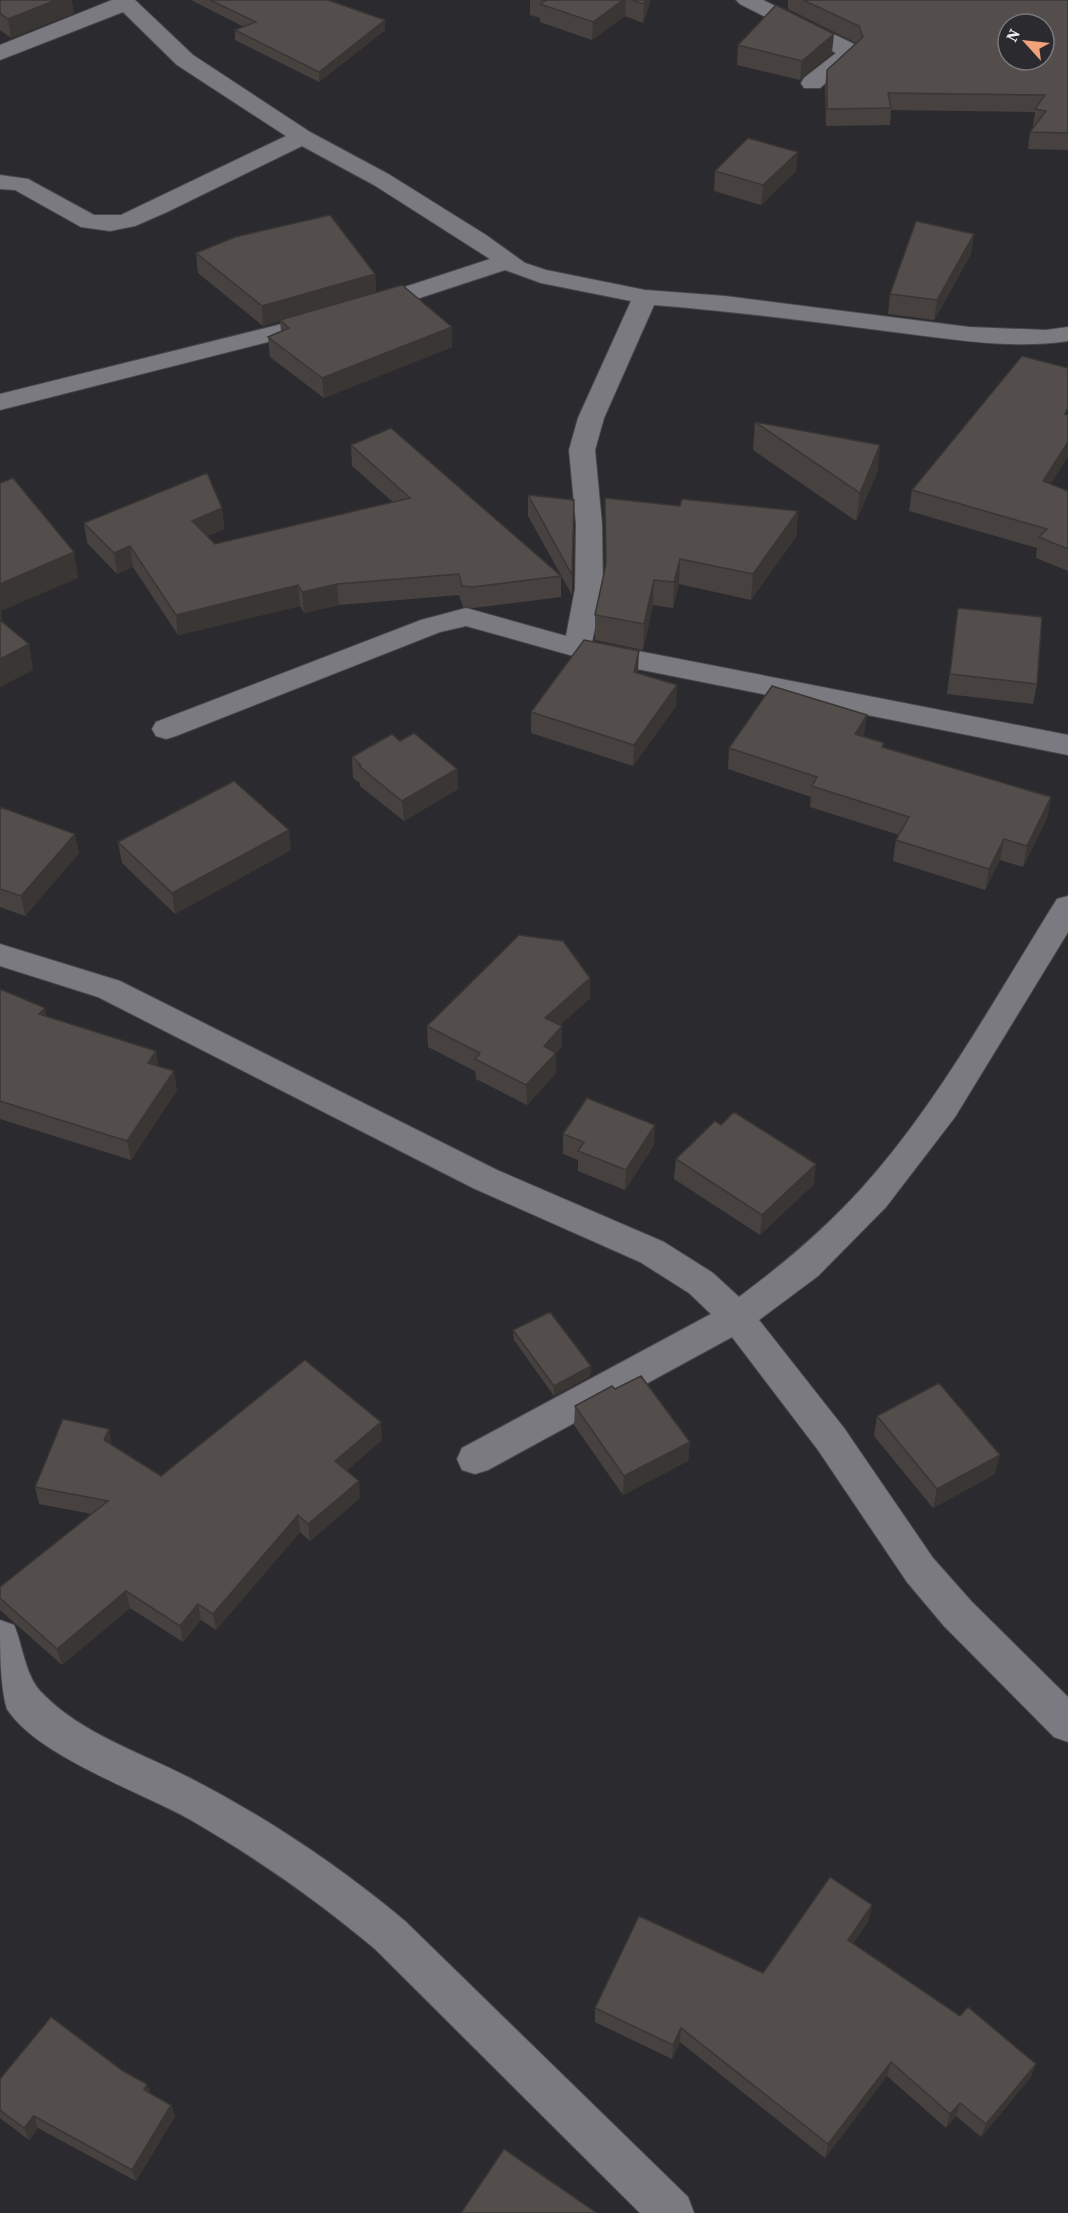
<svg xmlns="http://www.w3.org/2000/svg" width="1068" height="2213" viewBox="0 0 1068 2213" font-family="'Source Serif 4',serif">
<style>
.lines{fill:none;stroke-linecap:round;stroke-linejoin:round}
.street-casing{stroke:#48484c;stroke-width:2}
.street{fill:#7a7a80;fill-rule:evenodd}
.wall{fill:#474240}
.shaded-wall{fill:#3a3634}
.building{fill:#534d4b;stroke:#3a3634;stroke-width:1.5;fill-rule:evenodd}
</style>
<rect width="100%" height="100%" fill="#2b2b2f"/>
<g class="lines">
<defs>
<path id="street" d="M 112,0 L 135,0 L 193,55 L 310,132 L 390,175 L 486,235 L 525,263 L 546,270 L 645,290 L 725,296 L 969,327 L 1046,330 L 1068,327 L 1068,341 C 1008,350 945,338 886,331 C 808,321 731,311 654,305 L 604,418 L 595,450 L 602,524 L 603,589 L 592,642 L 1068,735 L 1068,755 L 577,657 L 466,626 L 440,632 L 176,736 L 166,739 L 156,736 L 152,729 L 156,722 L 421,620 L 466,608 L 566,636 L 575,589 L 576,524 L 569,450 L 578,418 L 631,301 L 541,283 L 505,270 L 380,311 L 371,313 L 362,311 L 359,306 L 362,301 L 490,259 L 374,185 L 302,146 L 167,212 L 135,226 L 110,231 L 81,227 L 15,190 L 0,189 L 0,175 L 28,179 L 94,215 L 121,215 L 286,136 L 177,65 L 123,12 L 0,60 L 0,45 Z
M 736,0 L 763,0 L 856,45 L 859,54 L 820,88 L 804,88 L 801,83 L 804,78 L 836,53 L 740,4 Z
M 318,315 L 327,317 L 330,322 L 327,327 L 0,410 L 0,394 Z
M 1068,896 L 1068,932 L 955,1117 L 886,1207 L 818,1276 L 759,1320 L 844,1428 L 933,1558 L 972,1602 L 1068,1697 L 1068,1742 L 1054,1737 L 944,1626 L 907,1582 L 818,1450 L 732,1337 L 488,1470 L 475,1474 L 462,1470 L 457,1459 L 462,1448 L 711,1314 L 689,1293 L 640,1262 L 473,1188 L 98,997 L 0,966 L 0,944 L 120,981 L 497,1170 L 664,1242 L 713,1273 L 739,1297 C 783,1264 824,1230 861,1189 C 938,1104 996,996 1057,899 Z
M 0,1620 L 14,1625 C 23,1646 25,1675 41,1692 C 81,1734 140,1752 190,1778 C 266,1817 339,1866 405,1921 L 688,2197 L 694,2213 L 640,2213 L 375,1949 C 317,1900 255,1857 189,1819 C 139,1791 37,1756 7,1709 C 0,1686 0,1647 0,1620 Z"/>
</defs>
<!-- street casing -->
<use href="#street" class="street-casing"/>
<!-- street -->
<use href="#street" class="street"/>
</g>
<!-- wall -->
<path class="wall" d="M 0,0 L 74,13 L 11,38 L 0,30 Z
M 191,0 L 328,0 L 385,20 L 385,30 L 319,82 L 235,40 L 235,30 L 244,27 Z
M 530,0 L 651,0 L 643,23 L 625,16 L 592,40 L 540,22 L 540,18 L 530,15 Z
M 788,0 L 1068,0 L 1068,150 L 1028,149 L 1030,132 L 1035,126 L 1033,126 L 1035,112 L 891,110 L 890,125 L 826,126 L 825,86 L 827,70 L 856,43 L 788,9 Z
M 738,45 L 832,53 L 800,80 L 737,65 Z
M 715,171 L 796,171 L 761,205 L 714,191 Z
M 196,253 L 375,274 L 376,293 L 452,347 L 324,398 L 270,357 L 268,337 L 281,331 L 280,321 L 263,326 L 198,273 Z
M 971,254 L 934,320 L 888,314 L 890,294 Z
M 755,422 L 880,445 L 877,473 L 856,521 L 753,450 Z
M 351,445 L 561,576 L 561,597 L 473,608 L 463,607 L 459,595 L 339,605 L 304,613 L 300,606 L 178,635 L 133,567 L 117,574 L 87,543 L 84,523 L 222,508 L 224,529 L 207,536 L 215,544 L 393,502 L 352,466 Z
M 1050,484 L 1068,491 L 1068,571 L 1036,558 L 1037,548 L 909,511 L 912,490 Z
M 528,495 L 574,500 L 572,595 L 528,516 Z
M 605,498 L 680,506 L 798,511 L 796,537 L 751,600 L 679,584 L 673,608 L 653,605 L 643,650 L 595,640 L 595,615 L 605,568 Z
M 958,608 L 1037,684 L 1033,704 L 947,694 Z
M 676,706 L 633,766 L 531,733 L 531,712 Z
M 864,737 L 883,748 L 1051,797 L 1047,818 L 1023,867 L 1000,860 L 985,890 L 893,861 L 896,840 L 899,835 L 810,807 L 811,797 L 728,769 L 729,748 Z
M 400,741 L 457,769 L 458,789 L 404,821 L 360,786 L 360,783 L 353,778 L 352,757 Z
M 0,807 L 79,853 L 25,916 L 0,907 Z
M 118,842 L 291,850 L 175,914 L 122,863 Z
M 590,978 L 590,998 L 560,1025 L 562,1047 L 556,1053 L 556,1073 L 527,1105 L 476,1079 L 475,1071 L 428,1047 L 427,1026 Z
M 0,989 L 47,1017 L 156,1051 L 158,1066 L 177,1090 L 131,1160 L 0,1119 Z
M 563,1134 L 654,1145 L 625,1190 L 578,1171 L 578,1160 L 563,1154 Z
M 676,1159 L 814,1184 L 760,1235 L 674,1179 Z
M 513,1330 L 591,1366 L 590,1376 L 554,1396 L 514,1340 Z
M 615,1389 L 690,1442 L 688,1461 L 623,1495 L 574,1425 L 575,1406 Z
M 877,1416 L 995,1474 L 933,1508 L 874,1436 Z
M 382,1440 L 346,1471 L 360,1498 L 310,1541 L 300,1532 L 216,1630 L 201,1620 L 183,1642 L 130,1608 L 62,1665 L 0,1610 L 0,1587 L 92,1514 L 39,1504 L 35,1487 L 112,1446 L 161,1476 Z
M 869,1920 L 853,1943 L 960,2016 L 1036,2064 L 1030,2078 L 981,2137 L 956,2116 L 946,2128 L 887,2076 L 825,2158 L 680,2042 L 672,2059 L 595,2022 L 595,2008 L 763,1973 Z
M 123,2071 L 147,2084 L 150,2093 L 171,2105 L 175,2116 L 136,2181 L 38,2128 L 29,2140 L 0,2118 L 0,2079 Z"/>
<!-- shaded-wall -->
<path class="shaded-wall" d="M 56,0 L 72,0 L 74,13 L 11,38 L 8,19 Z
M 623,0 L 626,0 L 625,16 L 592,40 L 593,22 Z
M 645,0 L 651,0 L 643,23 L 644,4 Z
M 385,20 L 385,30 L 319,82 L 319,72 Z
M 834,34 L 832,53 L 800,80 L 802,61 Z
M 798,152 L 796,171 L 761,205 L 763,185 Z
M 974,234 L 971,254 L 934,320 L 937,300 Z
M 375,274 L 376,294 L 263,326 L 262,306 Z
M 452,327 L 452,347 L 324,398 L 322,378 Z
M 1068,442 L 1068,457 L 1039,502 L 1043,481 Z
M 880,445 L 877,473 L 856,521 L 860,493 Z
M 222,508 L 224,529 L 194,541 L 192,521 Z
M 798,511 L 796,537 L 751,600 L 753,574 Z
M 130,546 L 133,567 L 117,574 L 114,553 Z
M 74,552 L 78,578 L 1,611 L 3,625 L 0,626 L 0,584 Z
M 680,559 L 679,584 L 673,608 L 674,582 Z
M 654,580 L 653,605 L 643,650 L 644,624 Z
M 337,584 L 339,605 L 304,613 L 302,592 Z
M 298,585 L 300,606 L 178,635 L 176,615 Z
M 29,644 L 33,670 L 0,687 L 0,659 Z
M 639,651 L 638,672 L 634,692 L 634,672 Z
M 677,685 L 676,706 L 633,766 L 634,745 Z
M 867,715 L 864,736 L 853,754 L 855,734 Z
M 457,769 L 458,789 L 404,821 L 402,801 Z
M 1051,797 L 1047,818 L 1023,867 L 1027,846 Z
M 289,830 L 291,850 L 175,914 L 172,893 Z
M 75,834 L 79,853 L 25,916 L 21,896 Z
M 1004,839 L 1000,860 L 985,890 L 989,869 Z
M 590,978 L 590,998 L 545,1038 L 545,1018 Z
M 45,1008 L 49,1027 L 39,1014 Z
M 562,1026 L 562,1047 L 543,1066 L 544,1046 Z
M 156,1051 L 159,1071 L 148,1063 Z
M 556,1053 L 556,1073 L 527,1105 L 526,1085 Z
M 174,1071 L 177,1090 L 131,1160 L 127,1141 Z
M 655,1125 L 654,1145 L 625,1190 L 626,1170 Z
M 816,1164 L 814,1184 L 760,1235 L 762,1215 Z
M 591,1366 L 590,1376 L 554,1396 L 554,1386 Z
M 381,1422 L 382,1440 L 337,1479 L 335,1461 Z
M 109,1429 L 112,1446 L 104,1440 Z
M 690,1442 L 688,1461 L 623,1495 L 624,1476 Z
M 1000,1455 L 995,1474 L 933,1508 L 937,1489 Z
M 359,1481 L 360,1498 L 310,1541 L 308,1524 Z
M 298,1515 L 300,1532 L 216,1630 L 213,1614 Z
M 126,1591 L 130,1608 L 62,1665 L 57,1649 Z
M 198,1604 L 201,1620 L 183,1642 L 180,1626 Z
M 872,1905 L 869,1920 L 845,1955 L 848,1940 Z
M 681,2028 L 680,2042 L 672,2059 L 673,2045 Z
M 891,2062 L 887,2076 L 825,2158 L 828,2144 Z
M 1036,2064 L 1030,2078 L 981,2137 L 986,2124 Z
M 147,2084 L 151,2096 L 144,2090 Z
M 960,2103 L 956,2116 L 946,2128 L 950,2114 Z
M 171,2105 L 175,2116 L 136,2181 L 132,2170 Z
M 34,2116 L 38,2128 L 29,2140 L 24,2128 Z"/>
<!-- building -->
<path class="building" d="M 0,0 L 56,0 L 8,19 L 0,13 Z
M 210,0 L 328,0 L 385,20 L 319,72 L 235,30 L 256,22 Z
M 541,0 L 623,0 L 593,22 L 540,4 L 545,1 Z
M 631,0 L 645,0 L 644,4 Z
M 803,0 L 1068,0 L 1068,133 L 1030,132 L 1046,111 L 1035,109 L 1045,95 L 888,93 L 891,108 L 827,109 L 827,70 L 863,37 L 859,26 ZM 1008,24 L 1044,24 L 1044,60 L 1008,60 Z
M 776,5 L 834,34 L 802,61 L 738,45 Z
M 748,138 L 798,152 L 763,185 L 715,171 Z
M 330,215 L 375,274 L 262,306 L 196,253 L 235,237 Z
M 916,221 L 974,234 L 937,300 L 890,294 Z
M 402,285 L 452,327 L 322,378 L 268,337 L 289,328 L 280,320 Z
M 1022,356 L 1068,368 L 1068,408 L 1065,414 L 1068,415 L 1068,442 L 1043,481 L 1068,491 L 1068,549 L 1039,537 L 1047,529 L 912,490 Z
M 755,422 L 880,445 L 860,493 Z
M 391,428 L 561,576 L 473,587 L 462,586 L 459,574 L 337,584 L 302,592 L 298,585 L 176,615 L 130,546 L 114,553 L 84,523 L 207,473 L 222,508 L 192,521 L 215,544 L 410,498 L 351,445 Z
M 13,478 L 74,552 L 0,584 L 0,483 Z
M 528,495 L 574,500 L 572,575 Z
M 605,498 L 680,506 L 682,499 L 798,511 L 753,574 L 680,559 L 674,582 L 654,580 L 644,624 L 595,615 L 606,564 Z
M 958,608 L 1042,617 L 1037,684 L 950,674 Z
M 0,620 L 29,644 L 0,659 Z
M 584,640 L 639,651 L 634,672 L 677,685 L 634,745 L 531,712 Z
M 772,686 L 867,715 L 855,734 L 884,743 L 882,747 L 1051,797 L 1027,846 L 1004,839 L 989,869 L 896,840 L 909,817 L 812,786 L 817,777 L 729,748 Z
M 414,733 L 457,769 L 402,801 L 359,766 L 361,765 L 352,757 L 392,734 L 400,741 Z
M 234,781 L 289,830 L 172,893 L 118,842 Z
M 0,807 L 75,834 L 21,896 L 0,889 Z
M 519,935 L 563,941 L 590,978 L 545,1018 L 562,1026 L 544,1046 L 556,1053 L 526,1085 L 475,1059 L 480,1053 L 427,1026 Z
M 0,989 L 45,1008 L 39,1014 L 156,1051 L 148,1063 L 174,1071 L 127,1141 L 0,1101 Z
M 587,1098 L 655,1125 L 626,1170 L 578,1151 L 584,1142 L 563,1134 Z
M 734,1112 L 816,1164 L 762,1215 L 676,1159 L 715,1121 L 721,1125 Z
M 550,1312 L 591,1366 L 554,1386 L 513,1330 Z
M 305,1360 L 381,1422 L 335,1461 L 359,1481 L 308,1524 L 298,1515 L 213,1614 L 198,1604 L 180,1626 L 126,1591 L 57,1649 L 0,1598 L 0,1587 L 108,1501 L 35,1487 L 63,1419 L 109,1429 L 104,1440 L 161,1476 Z
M 641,1376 L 690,1442 L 624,1476 L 575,1406 L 612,1386 L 615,1389 Z
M 939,1383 L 1000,1455 L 937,1489 L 877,1416 Z
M 830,1877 L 872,1905 L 848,1940 L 960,2016 L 968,2007 L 1036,2064 L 986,2124 L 960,2103 L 950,2114 L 891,2062 L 828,2144 L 681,2028 L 673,2045 L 595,2008 L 639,1916 L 763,1973 Z
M 51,2017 L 123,2071 L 147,2084 L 144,2090 L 171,2105 L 132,2170 L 34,2116 L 24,2128 L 0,2110 L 0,2079 Z
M 504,2149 L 597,2213 L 461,2213 Z"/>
<!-- north arrow -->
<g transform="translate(1026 42) rotate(297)"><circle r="28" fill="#2b2b2f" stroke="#79797d" stroke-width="1.5"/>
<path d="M0-4.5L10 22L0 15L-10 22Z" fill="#f0a27a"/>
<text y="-9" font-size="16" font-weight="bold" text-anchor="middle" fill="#eeeef2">N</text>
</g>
</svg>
